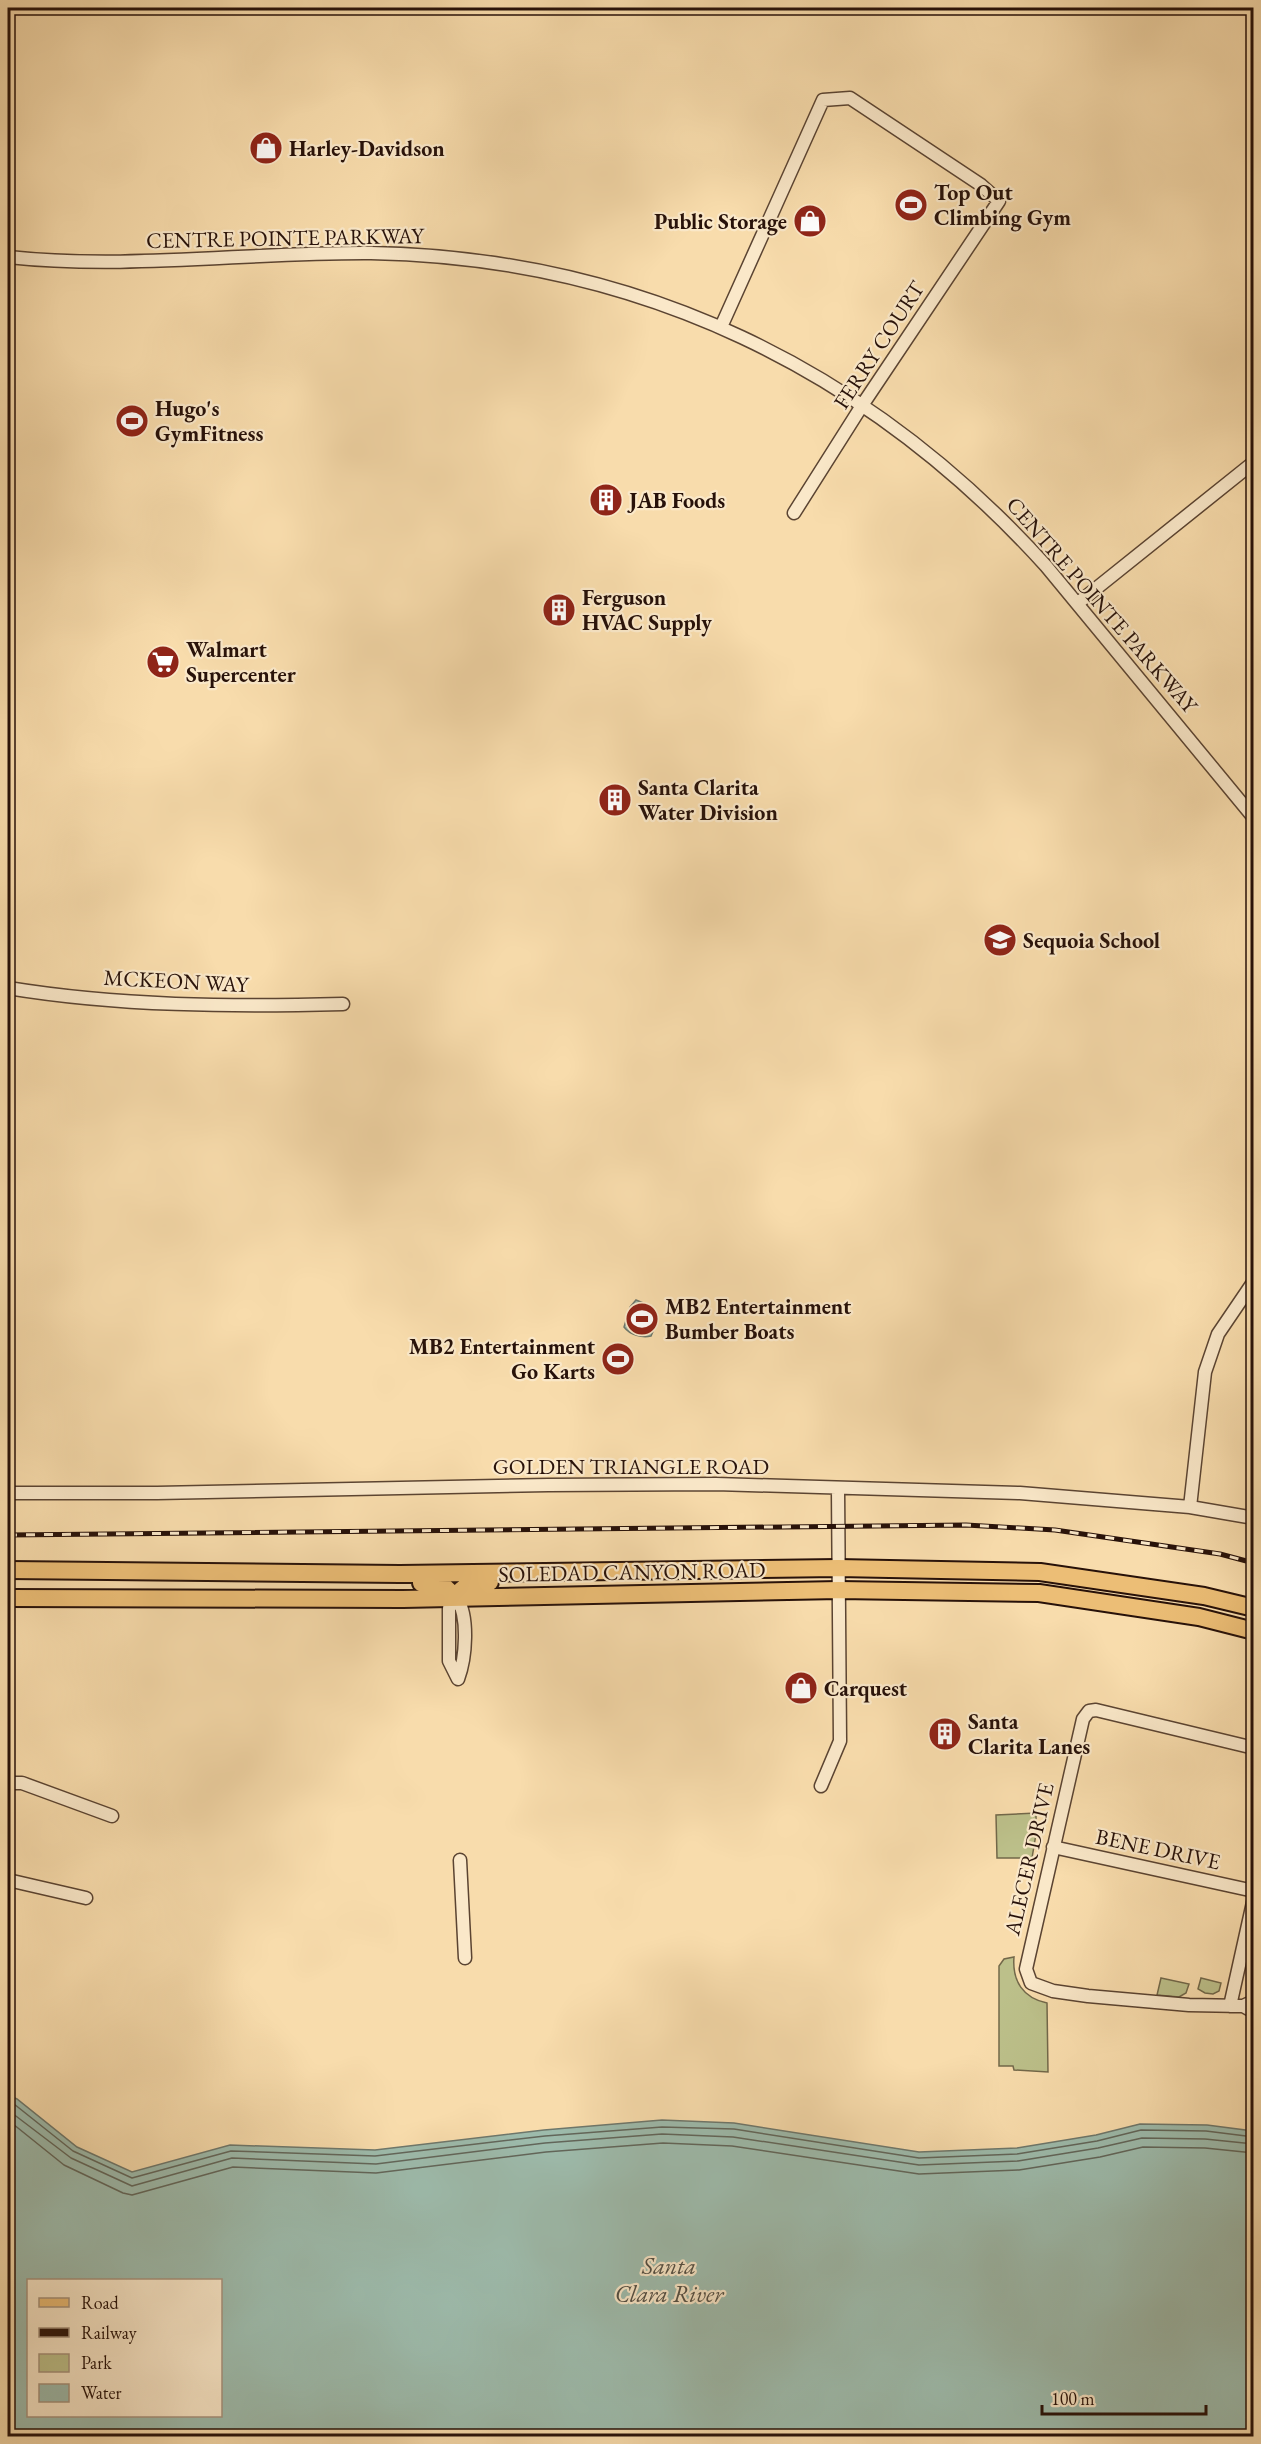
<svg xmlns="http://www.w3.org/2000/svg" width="1261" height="2444" viewBox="0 0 1261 2444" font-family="'EB Garamond',serif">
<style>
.green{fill:#bcc08a;stroke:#72684a;stroke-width:1.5}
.water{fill:#9dbbac;stroke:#6e776b;stroke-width:1.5;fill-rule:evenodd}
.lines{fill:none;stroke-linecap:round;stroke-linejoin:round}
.shore{stroke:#62665a;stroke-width:1.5}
.minor-casing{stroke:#5b4432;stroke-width:15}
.major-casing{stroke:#271109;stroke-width:20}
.minor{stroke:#fae8c9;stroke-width:12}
.major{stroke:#ecbe76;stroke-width:16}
.rail-casing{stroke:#271109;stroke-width:5}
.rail{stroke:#fae8c9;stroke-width:3;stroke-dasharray:9;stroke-linecap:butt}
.labels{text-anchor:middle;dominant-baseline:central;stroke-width:4.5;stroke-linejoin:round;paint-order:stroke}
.poi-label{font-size:22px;font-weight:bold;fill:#271109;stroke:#fae8c9;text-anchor:start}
.street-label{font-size:22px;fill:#271109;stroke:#fae8c9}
.water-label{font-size:24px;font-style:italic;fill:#504c42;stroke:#fae8c9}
</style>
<rect width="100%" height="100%" fill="#f8dcac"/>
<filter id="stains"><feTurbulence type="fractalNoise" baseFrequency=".00333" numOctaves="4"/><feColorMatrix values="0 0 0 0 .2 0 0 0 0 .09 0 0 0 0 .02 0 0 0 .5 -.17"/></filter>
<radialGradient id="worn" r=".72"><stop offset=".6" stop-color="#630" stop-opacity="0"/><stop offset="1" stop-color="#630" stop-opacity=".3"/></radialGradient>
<!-- green -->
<path class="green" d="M 1036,1813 L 1036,1834 L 1032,1858 L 997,1858 L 996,1815 Z
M 1014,1957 C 1012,1981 1023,1998 1047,2003 L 1048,2072 L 1014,2070 L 1013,2066 L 999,2066 L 999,1966 L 1004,1959 Z
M 1161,1978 L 1189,1984 L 1186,1993 L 1179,1997 L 1157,1995 Z
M 1201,1978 L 1221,1983 L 1219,1991 L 1213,1994 L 1205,1993 L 1198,1989 Z"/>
<!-- water -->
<path class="water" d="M 636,1300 L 651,1306 L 657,1322 L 651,1336 C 642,1338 630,1335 624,1327 L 630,1307 Z
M 8,2095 L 17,2099 L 77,2147 L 132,2172 L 230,2145 L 375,2150 L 544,2130 L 662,2120 L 734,2123 L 919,2152 L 1017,2148 L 1096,2135 L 1140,2124 L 1207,2125 L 1253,2131 L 1253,2436 L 8,2436 ZM 28,2280 L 220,2280 L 220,2416 L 28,2416 Z"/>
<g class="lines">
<!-- shore -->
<path class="shore" d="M 637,1308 L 646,1311 L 650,1321 L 645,1331 L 632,1326 Z
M 8,2102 L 14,2104 L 73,2151 L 132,2178 L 231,2151 L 375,2156 L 545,2136 L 662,2127 L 734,2129 L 919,2158 L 1017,2154 L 1097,2141 L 1141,2130 L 1206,2131 L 1254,2137
M 8,2110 L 71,2158 L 132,2186 L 232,2158 L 376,2164 L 545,2143 L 662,2134 L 733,2137 L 919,2165 L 1018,2161 L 1098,2148 L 1142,2138 L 1205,2139 L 1254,2144
M 8,2120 L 64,2165 L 123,2193 L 132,2195 L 233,2167 L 376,2173 L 546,2152 L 663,2143 L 732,2146 L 919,2174 L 1019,2170 L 1100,2157 L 1143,2147 L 1205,2148 L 1254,2153"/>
<defs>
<path id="minor" d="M 8,257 C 129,270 249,252 371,253 C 638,258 867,368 1046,566 L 1254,818
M 721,327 L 823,100 L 850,98 L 981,185 L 999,201 L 863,404 L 794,513
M 1078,603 L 1254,462
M 8,988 C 118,1006 232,1007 343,1004
M 8,1493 L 157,1493 L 548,1485 L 716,1484 L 1020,1493 L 1190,1507 L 1254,1518
M 1190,1507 L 1205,1372 L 1218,1334 L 1254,1281
M 457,1598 C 469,1617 466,1658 458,1679 L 449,1661 L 449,1608 Z
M 8,1783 L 22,1783 L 112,1816
M 821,1786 L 840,1741 L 838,1489
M 1053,1847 L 1254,1891
M 460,1860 L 465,1958
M 8,1880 L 86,1898
M 1254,2001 L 1243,2006 L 1254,2012
M 1230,2006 L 1254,1898
M 1243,2006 L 1189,2005 L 1088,1996 L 1053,1991 L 1031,1983 L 1026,1969 L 1083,1719 L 1089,1711 L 1096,1710 L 1254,1748"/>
<path id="major" d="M 8,1570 L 400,1574 L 838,1568 L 1040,1572 L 1204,1596 L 1254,1608
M 421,1583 L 445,1587 L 457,1598 C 462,1582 476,1582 490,1582
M 8,1598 L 403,1599 L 839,1590 L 1039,1593 L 1199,1617 L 1254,1631"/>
</defs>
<!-- minor casing -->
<use href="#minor" class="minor-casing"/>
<!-- major casing -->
<use href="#major" class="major-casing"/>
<!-- minor -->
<use href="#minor" class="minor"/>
<!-- major -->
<use href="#major" class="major"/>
<defs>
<path id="rail" d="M 8,1535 L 966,1525 L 1055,1530 L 1220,1554 L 1254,1563"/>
</defs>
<!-- rail casing -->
<use href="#rail" class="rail-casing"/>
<!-- rail -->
<use href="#rail" class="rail"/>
</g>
<!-- icons -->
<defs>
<symbol id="shop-disc" viewBox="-11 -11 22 22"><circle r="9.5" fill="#8f2418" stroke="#fae8c9"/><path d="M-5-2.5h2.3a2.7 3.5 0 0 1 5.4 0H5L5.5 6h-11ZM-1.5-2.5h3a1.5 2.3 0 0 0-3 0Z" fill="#fff"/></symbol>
<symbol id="stadium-disc" viewBox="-11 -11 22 22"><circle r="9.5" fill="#8f2418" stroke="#fae8c9"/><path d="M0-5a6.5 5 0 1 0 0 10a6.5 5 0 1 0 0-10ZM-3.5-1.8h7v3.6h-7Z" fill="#fff"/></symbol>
<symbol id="building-disc" viewBox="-11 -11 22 22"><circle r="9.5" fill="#8f2418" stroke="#fae8c9"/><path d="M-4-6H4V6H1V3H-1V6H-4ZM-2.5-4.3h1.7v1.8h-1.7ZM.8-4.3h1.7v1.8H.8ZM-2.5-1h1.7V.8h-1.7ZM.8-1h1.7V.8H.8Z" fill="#fff"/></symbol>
<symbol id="supermarket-disc" viewBox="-11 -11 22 22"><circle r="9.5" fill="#8f2418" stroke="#fae8c9"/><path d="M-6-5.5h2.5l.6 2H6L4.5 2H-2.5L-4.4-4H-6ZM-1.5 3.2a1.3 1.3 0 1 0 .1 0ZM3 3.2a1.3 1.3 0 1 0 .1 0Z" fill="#fff"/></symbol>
<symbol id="school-disc" viewBox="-11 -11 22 22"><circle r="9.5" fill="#8f2418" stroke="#fae8c9"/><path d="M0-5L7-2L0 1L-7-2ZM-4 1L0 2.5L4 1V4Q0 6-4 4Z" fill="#fff"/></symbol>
</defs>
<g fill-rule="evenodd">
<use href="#shop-disc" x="247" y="129" width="38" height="38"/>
<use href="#stadium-disc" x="892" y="186" width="38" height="38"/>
<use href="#shop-disc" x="791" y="202" width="38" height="38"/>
<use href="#stadium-disc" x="113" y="402" width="38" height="38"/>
<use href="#building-disc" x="587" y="481" width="38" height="38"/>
<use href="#building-disc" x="540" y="591" width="38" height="38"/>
<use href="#supermarket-disc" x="144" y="643" width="38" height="38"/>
<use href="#building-disc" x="596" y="781" width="38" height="38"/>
<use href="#school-disc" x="981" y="921" width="38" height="38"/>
<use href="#stadium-disc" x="623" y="1300" width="38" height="38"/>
<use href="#stadium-disc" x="599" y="1340" width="38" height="38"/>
<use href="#shop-disc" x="782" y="1669" width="38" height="38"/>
<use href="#building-disc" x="926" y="1715" width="38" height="38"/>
</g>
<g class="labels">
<!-- poi labels -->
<g class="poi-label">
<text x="289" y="148">Harley-Davidson</text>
<text x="934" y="192">Top Out<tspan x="934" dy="25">Climbing Gym</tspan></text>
<text x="787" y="221" text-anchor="end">Public Storage</text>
<text x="155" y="408">Hugo's<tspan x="155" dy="25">GymFitness</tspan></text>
<text x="629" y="500">JAB Foods</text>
<text x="582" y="597">Ferguson<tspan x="582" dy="25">HVAC Supply</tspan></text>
<text x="186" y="649">Walmart<tspan x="186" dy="25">Supercenter</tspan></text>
<text x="638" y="787">Santa Clarita<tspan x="638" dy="25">Water Division</tspan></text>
<text x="1023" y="940">Sequoia School</text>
<text x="665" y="1306">MB2 Entertainment<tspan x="665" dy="25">Bumber Boats</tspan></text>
<text x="595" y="1346" text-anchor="end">MB2 Entertainment<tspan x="595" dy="25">Go Karts</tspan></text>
<text x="824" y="1688">Carquest</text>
<text x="968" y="1721">Santa<tspan x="968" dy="25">Clarita Lanes</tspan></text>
</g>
<!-- street labels -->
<g class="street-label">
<text transform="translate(285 238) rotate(-1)">CENTRE POINTE PARKWAY</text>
<text transform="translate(879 345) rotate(-57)">FERRY COURT</text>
<text transform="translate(1102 605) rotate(49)">CENTRE POINTE PARKWAY</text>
<text transform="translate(176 981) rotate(3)">MCKEON WAY</text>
<text x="631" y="1466">GOLDEN TRIANGLE ROAD</text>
<text transform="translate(632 1572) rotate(-1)">SOLEDAD CANYON ROAD</text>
<text transform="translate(1158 1849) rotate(12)">BENE DRIVE</text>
<text transform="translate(1029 1859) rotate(-77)">ALECER DRIVE</text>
</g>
<!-- water labels -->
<g class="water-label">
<text x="669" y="2265">Santa<tspan x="669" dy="28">Clara River</tspan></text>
</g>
</g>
<!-- margin -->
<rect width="1261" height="2444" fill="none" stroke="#f8dcac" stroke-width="30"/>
<rect x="9" y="9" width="1243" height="2426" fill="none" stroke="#271109" stroke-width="3"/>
<rect x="15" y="15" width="1231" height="2414" fill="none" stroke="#271109" stroke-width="1.5"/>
<!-- legend -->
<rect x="27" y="2279" width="195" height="138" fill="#fae8c9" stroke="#a6927c" stroke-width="1.5"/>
<rect x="39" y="2298" width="30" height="9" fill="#ecbe76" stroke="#a6927c" stroke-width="1.5"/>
<text x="81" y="2309" font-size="18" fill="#271109">Road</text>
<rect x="39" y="2328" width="30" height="9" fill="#271109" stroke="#a6927c" stroke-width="1.5"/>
<text x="81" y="2339" font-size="18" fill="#271109">Railway</text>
<rect x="39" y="2354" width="30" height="18" fill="#bcc08a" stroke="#a6927c" stroke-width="1.5"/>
<text x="81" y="2369" font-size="18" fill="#271109">Park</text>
<rect x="39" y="2384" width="30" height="18" fill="#9dbbac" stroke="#a6927c" stroke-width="1.5"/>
<text x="81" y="2399" font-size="18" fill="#271109">Water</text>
<!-- scale -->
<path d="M1042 2405v9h164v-9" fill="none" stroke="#271109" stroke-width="3"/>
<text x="1051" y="2405" font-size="18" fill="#271109" stroke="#fae8c9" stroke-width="4.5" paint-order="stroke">100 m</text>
<rect width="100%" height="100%" filter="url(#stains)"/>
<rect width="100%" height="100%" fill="url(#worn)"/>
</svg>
